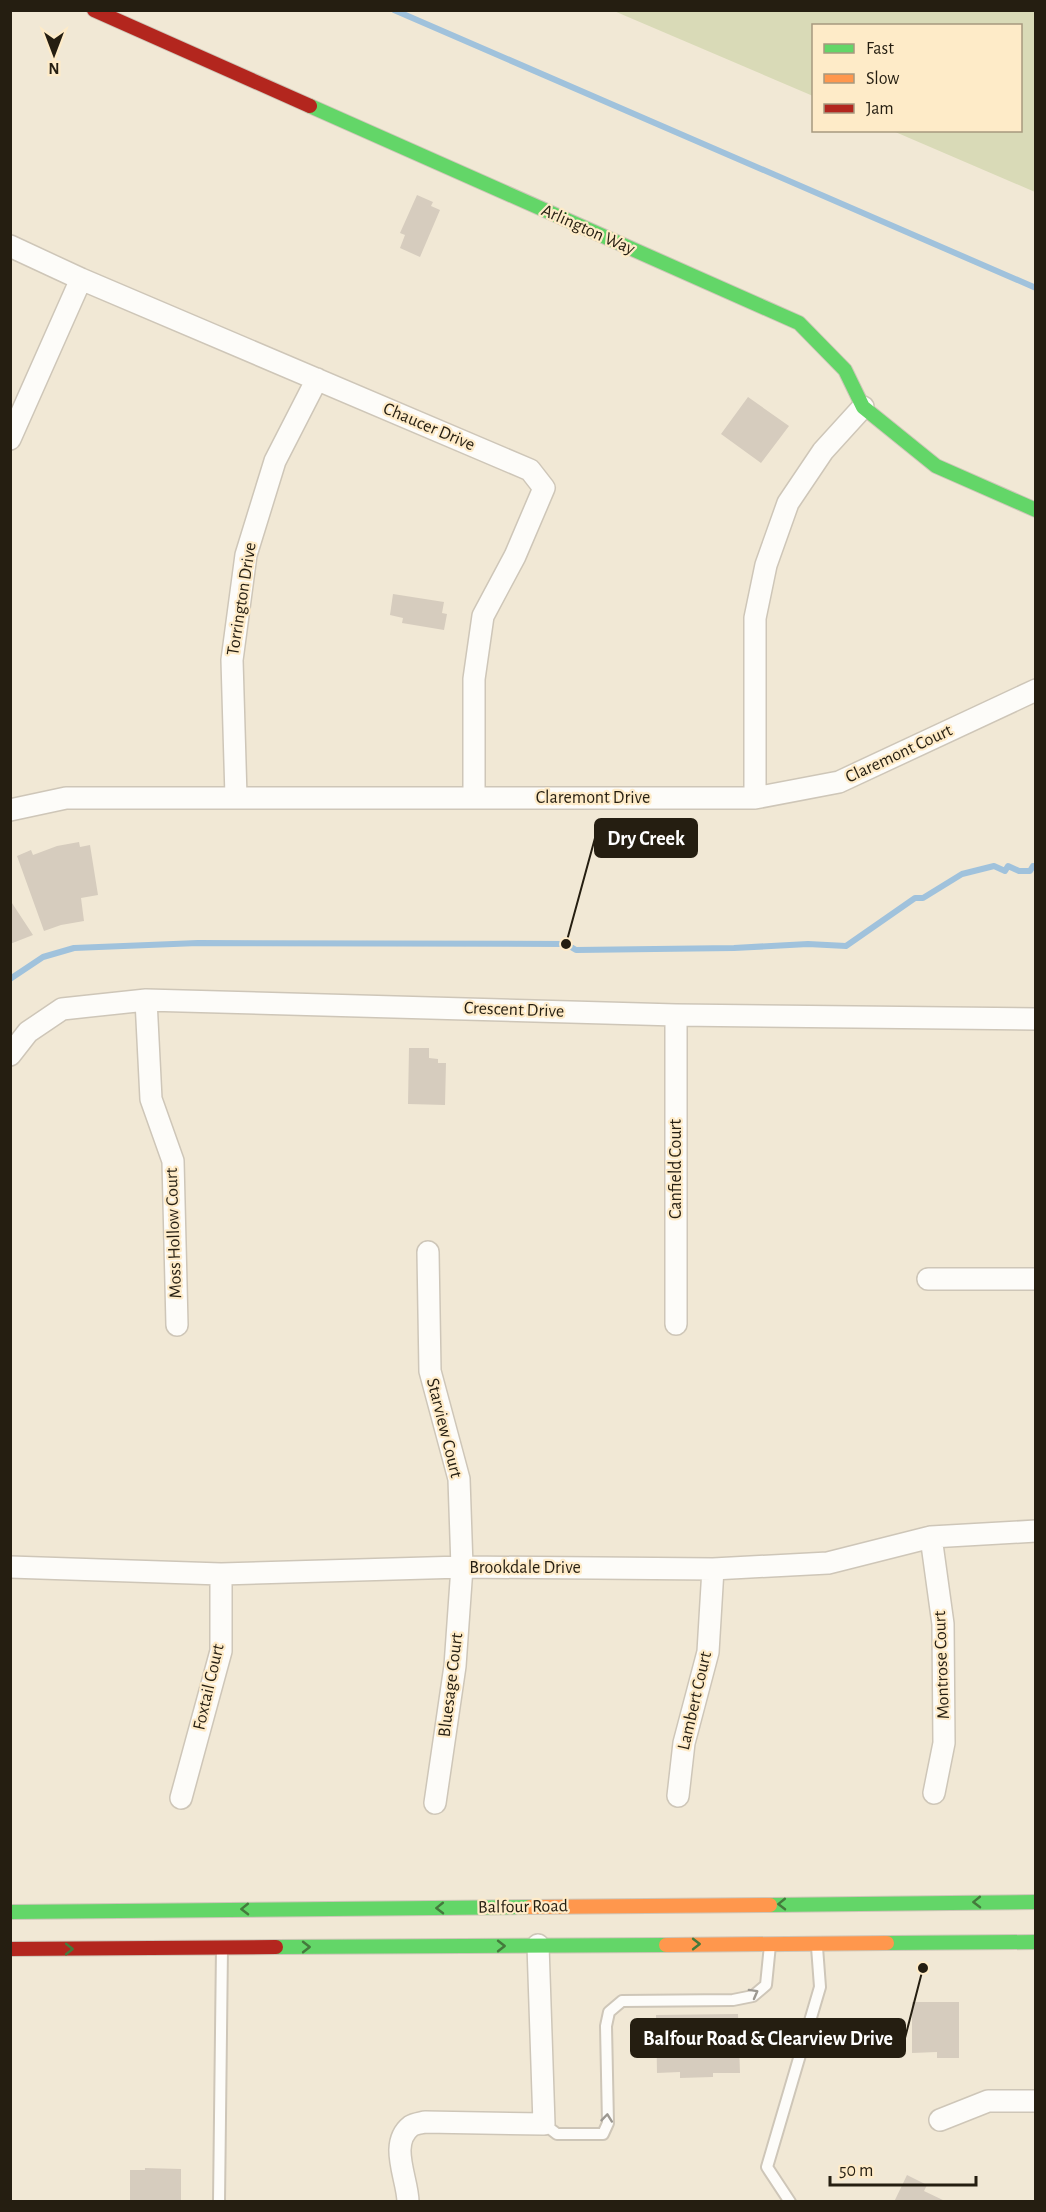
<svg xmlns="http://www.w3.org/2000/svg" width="1046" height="2212" viewBox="0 0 1046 2212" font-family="'Alegreya Sans',sans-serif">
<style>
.green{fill:#d9dab7}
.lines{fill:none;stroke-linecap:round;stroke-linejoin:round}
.stream{stroke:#a0c2dc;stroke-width:6}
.building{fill:#d6ccbe}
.lane-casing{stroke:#cec6b8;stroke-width:14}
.street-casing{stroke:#cec6b8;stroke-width:24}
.fast-casing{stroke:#cec6b8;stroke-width:16}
.slow-casing{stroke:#cec6b8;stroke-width:16}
.jam-casing{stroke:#cec6b8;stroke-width:16}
.lane{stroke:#fdfcf9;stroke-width:10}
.street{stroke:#fdfcf9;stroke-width:21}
.fast{stroke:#63d668;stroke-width:14}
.slow{stroke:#ff974d;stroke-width:14}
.jam{stroke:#b3261e;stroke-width:14}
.oneway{stroke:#447a3c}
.oneway2{stroke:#9c9891}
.labels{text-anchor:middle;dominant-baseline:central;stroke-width:4.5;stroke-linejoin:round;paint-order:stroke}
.street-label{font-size:18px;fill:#251e11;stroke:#feebc8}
.leader{fill:none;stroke:#251e11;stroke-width:2}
.callout-dot{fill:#251e11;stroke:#feebc8;stroke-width:2}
.callout{fill:#251e11;stroke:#251e11;stroke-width:2}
.callout-label{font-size:20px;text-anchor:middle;font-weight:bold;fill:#fff}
</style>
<rect width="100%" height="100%" fill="#f1e8d5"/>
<!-- green -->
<path class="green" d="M 614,11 L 1035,11 L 1035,192 L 893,131 L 1020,130 L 1020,26 L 814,26 L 813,96 Z"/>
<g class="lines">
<!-- stream -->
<path class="stream" d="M 394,10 L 1036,288
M 10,979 L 43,957 L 74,948 L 198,943 L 566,944 L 576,950 L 734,948 L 808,944 L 846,946 L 915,898 L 923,898 L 962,874 L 994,866 L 1005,871 L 1008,866 L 1019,871 L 1030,871 L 1033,866 L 1036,866"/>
</g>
<!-- building -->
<path class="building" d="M 417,195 L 433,202 L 431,206 L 440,210 L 420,257 L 400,248 L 405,235 L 400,233 Z
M 748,397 L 789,426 L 761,463 L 721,434 Z
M 393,594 L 444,602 L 442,613 L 447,614 L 444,630 L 402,623 L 403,618 L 390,615 Z
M 79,842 L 80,847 L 90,845 L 98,895 L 81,898 L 84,921 L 61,925 L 44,931 L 17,856 L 31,850 L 33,855 L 57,846 Z
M 10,900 L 33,935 L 10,944 Z
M 409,1048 L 429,1048 L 429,1058 L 438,1059 L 438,1063 L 446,1063 L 445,1105 L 408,1104 Z
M 912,2002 L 959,2002 L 959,2058 L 937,2058 L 937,2052 L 912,2053 Z
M 738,2014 L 740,2073 L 713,2073 L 713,2077 L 680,2078 L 680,2072 L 657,2073 L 656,2015 Z
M 145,2168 L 181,2169 L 181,2202 L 130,2202 L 130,2170 L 145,2170 Z
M 907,2175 L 927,2185 L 924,2191 L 947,2202 L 894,2202 Z"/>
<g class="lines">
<defs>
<path id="lane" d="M 544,2124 L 557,2134 L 603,2134 L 608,2123 L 606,2026 L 609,2012 L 622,2001 L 733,2000 L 753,1996 L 766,1985 L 770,1945
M 219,2202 L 222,1948
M 790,2202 L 767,2167 L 820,1987 L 817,1947"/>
<path id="street" d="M 10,246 L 81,279 L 530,470 L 544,488 L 515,556 L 483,616 L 474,679 L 474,798
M 10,439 L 81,279
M 236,797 L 232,660 L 246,555 L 275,461 L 317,379
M 755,798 L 755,618 L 766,565 L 788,503 L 823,451 L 863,407
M 10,810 L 66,798 L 755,798 L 839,782 L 1036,690
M 146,1000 L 151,1099 L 173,1161 L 177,1325
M 676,1015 L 676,1324
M 10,1055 L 28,1032 L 62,1009 L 146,1000 L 676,1015 L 1036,1019
M 428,1252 L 430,1371 L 459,1479 L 462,1567 L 455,1666 L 435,1803
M 928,1279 L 1036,1279
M 931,1537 L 943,1624 L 944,1743 L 934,1793
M 10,1567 L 221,1574 L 462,1567 L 713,1569 L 828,1563 L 931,1537 L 1036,1531
M 678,1796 L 684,1743 L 708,1652 L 713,1569
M 181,1798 L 221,1651 L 221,1574
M 940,2120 L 988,2101 L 1036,2101
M 408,2202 C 408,2179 388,2144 411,2126 C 414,2124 421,2123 425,2122 L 544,2124 L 538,1945"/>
<path id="fast" d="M 310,106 L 799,323 L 845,370 L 863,407 L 936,466 L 1036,510
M 770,1905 L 1036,1902
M 10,1912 L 530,1907
M 887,1943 L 1036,1942
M 276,1947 L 666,1945"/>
<path id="slow" d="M 530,1907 L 770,1905
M 666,1945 L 887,1943"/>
<path id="jam" d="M 94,10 L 310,106
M 10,1949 L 276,1947"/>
</defs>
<!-- lane casing -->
<use href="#lane" class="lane-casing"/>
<!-- street casing -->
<use href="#street" class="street-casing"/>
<!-- fast casing -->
<use href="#fast" class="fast-casing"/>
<!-- slow casing -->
<use href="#slow" class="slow-casing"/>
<!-- jam casing -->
<use href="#jam" class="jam-casing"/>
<!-- lane -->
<use href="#lane" class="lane"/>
<!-- street -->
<use href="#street" class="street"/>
<!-- fast -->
<use href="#fast" class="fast"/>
<!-- slow -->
<use href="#slow" class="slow"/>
<!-- jam -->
<use href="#jam" class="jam"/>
</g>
<!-- one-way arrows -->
<defs><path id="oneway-chevron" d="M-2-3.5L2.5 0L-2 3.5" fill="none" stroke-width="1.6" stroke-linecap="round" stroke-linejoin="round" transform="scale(1.5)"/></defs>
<g class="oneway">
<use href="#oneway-chevron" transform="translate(977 1902) rotate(179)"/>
<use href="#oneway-chevron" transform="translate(782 1904) rotate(179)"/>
<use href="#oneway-chevron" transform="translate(440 1908) rotate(179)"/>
<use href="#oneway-chevron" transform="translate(245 1909) rotate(179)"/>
<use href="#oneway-chevron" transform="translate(696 1944)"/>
<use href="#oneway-chevron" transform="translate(501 1946)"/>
<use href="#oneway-chevron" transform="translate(306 1947)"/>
<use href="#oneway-chevron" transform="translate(69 1949)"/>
</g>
<g class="oneway2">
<use href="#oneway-chevron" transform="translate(754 1993) rotate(-29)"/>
<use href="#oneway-chevron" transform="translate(607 2118) rotate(-84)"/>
</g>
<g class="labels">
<!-- street labels -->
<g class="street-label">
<text transform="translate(588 230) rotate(24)">Arlington Way</text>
<text transform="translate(429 427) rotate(23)">Chaucer Drive</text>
<text transform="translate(242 599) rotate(-81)">Torrington Drive</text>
<text transform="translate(899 754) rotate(-25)">Claremont Court</text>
<text x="593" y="798">Claremont Drive</text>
<text transform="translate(514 1010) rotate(2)">Crescent Drive</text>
<text transform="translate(676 1169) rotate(-90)">Canfield Court</text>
<text transform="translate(174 1233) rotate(-92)">Moss Hollow Court</text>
<text transform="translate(444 1428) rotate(76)">Starview Court</text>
<text x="525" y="1568">Brookdale Drive</text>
<text transform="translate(942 1665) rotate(-92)">Montrose Court</text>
<text transform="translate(451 1685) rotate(-83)">Bluesage Court</text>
<text transform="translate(209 1687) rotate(-77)">Foxtail Court</text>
<text transform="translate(695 1701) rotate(-77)">Lambert Court</text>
<text transform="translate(523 1907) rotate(-1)">Balfour Road</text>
</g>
</g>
<!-- callouts -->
<path class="leader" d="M566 944L595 838M923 1968L905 2038"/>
<g class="callout-dot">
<circle cx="566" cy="944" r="6"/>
<circle cx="923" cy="1968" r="6"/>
</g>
<g class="callout">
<rect x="595" y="819" width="102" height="38" rx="6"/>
<rect x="631" y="2019" width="274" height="38" rx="6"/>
</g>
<g class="callout-label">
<text x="646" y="845">Dry Creek</text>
<text x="768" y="2045">Balfour Road &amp; Clearview Drive</text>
</g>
<!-- border -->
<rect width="1046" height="2212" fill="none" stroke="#251e11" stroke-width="24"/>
<!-- legend -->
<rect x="812" y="24" width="210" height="108" fill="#feebc8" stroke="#a7997f" stroke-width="1.5"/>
<rect x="824" y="44" width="30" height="9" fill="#63d668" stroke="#a7997f" stroke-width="1.5"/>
<text x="866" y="54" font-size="18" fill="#251e11">Fast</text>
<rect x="824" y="74" width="30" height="9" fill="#ff974d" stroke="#a7997f" stroke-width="1.5"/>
<text x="866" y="84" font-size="18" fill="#251e11">Slow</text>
<rect x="824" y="104" width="30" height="9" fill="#b3261e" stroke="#a7997f" stroke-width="1.5"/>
<text x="866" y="114" font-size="18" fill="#251e11">Jam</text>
<!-- north arrow -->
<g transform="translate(54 54) rotate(180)" stroke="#feebc8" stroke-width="4.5" paint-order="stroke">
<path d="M0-4.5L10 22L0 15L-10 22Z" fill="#251e11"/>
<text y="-9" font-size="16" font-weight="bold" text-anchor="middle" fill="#251e11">N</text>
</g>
<!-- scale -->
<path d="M830 2176v9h146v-9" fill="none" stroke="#251e11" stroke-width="3"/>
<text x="839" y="2176" font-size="18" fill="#251e11" stroke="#feebc8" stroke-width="4.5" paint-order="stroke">50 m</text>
</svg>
